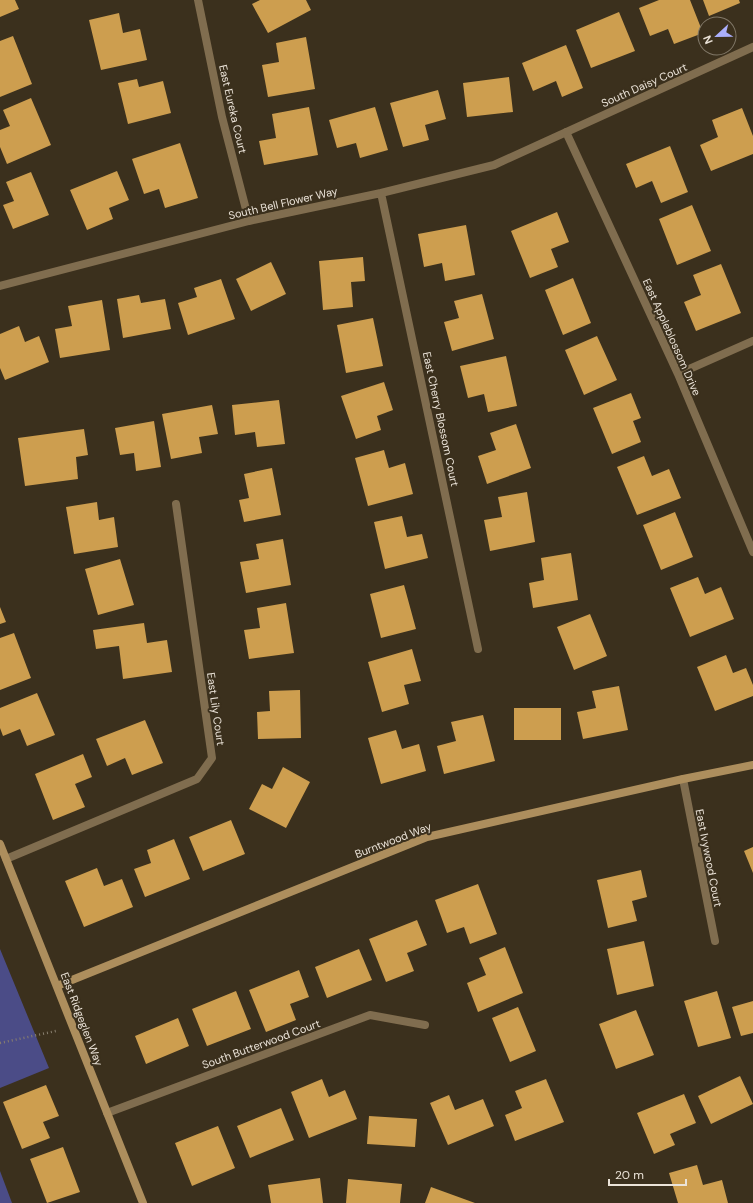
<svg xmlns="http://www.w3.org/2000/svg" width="753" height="1203" viewBox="0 0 753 1203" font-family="'DM Sans',sans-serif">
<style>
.green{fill:#4b4c87}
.building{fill:#cd9e4f}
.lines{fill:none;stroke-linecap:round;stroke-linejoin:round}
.path{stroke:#887f6f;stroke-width:2.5;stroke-dasharray:1 3;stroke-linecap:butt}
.street{stroke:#806d4f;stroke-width:8}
.secondary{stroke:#ad8e5d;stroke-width:8}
.labels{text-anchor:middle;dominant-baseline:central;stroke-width:4;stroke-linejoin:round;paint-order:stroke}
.street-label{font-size:11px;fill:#ebe3d8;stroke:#3b301d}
</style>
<rect width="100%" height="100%" fill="#3b301d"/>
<!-- green -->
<path class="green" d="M 0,949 L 49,1068 L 0,1088 Z
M 0,1171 L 12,1203 L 0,1203 Z"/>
<!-- building -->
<path class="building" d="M 0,0 L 15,0 L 19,9 L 0,17 Z
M 260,0 L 306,0 L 311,10 L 268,33 L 252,4 Z
M 659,0 L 690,0 L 703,33 L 674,44 L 668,29 L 650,36 L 639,8 Z
M 703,0 L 739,0 L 740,3 L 709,16 Z
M 619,12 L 635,51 L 591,68 L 576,30 Z
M 119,13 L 123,33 L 140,29 L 147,60 L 101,70 L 89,20 Z
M 13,36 L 32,84 L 0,97 L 0,41 Z
M 306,37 L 315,89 L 268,97 L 262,65 L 279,62 L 276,43 Z
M 566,45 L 583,88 L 562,97 L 556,81 L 533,91 L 522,63 Z
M 509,77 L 513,112 L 467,117 L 463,83 Z
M 137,79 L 139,87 L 163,81 L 171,113 L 128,124 L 118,83 Z
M 438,90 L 446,119 L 425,125 L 429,140 L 403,147 L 390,103 Z
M 31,98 L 51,145 L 7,164 L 0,147 L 0,130 L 10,126 L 3,110 Z
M 309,107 L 318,155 L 264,165 L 259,141 L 276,138 L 272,114 Z
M 375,107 L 388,150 L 360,158 L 356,143 L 337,148 L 329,120 Z
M 742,108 L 753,136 L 753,154 L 711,171 L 700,145 L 718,137 L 712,120 Z
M 180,143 L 198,198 L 165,208 L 159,189 L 144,194 L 132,159 Z
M 670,146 L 688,192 L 661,203 L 652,181 L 636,188 L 626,164 Z
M 117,171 L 129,200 L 109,208 L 113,219 L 87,230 L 70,190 Z
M 31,172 L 49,215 L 13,229 L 3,205 L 14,201 L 6,182 Z
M 692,205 L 711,251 L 677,265 L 659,219 Z
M 557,212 L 569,242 L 551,249 L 558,267 L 530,278 L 511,231 Z
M 466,225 L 475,275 L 445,281 L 442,263 L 424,267 L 418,234 Z
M 363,257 L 365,281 L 351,282 L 353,307 L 323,310 L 319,261 Z
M 271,262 L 286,294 L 251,311 L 236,279 Z
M 721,264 L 741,313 L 696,331 L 684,302 L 701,295 L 693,275 Z
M 573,278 L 591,323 L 563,335 L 545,290 Z
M 221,279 L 235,319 L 188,335 L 178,303 L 197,297 L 194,288 Z
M 482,294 L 494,339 L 452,351 L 444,322 L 459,318 L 454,301 Z
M 139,295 L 141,303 L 165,299 L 171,329 L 123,338 L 117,299 Z
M 102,300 L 110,350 L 60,358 L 55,329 L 72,326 L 68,306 Z
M 373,318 L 383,366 L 346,373 L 337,325 Z
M 19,326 L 25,342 L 39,336 L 49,362 L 5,380 L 0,368 L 0,334 Z
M 597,336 L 617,380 L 584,395 L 565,350 Z
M 506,356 L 517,406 L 488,412 L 484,394 L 468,398 L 460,366 Z
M 384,382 L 393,410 L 377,416 L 381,430 L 356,439 L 341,396 Z
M 631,393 L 641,418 L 633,421 L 641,442 L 612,454 L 593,408 Z
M 279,400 L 285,444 L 257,447 L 255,432 L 235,435 L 232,405 Z
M 212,405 L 218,434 L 199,437 L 202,453 L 171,459 L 162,414 Z
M 154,421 L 161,467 L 136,471 L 134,453 L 120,455 L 115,428 Z
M 516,424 L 531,468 L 487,484 L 478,456 L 496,450 L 490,433 Z
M 84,429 L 88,455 L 76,457 L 78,479 L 25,486 L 18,438 Z
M 384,450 L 389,468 L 405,463 L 413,494 L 368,506 L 355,458 Z
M 644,456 L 652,476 L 669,469 L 681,498 L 637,515 L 617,467 Z
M 272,468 L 281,515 L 244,522 L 239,500 L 249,498 L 244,474 Z
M 527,492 L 535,542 L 490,551 L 484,520 L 502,517 L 498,497 Z
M 97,502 L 99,520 L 114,517 L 118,547 L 74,554 L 66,507 Z
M 675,512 L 693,557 L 661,570 L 643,525 Z
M 402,516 L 407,537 L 422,534 L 428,558 L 385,569 L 374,522 Z
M 283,539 L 291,585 L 246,593 L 240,562 L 259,559 L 256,544 Z
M 571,553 L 578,600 L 533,608 L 529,583 L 544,580 L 541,558 Z
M 120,559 L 134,605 L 98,615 L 85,569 Z
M 698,577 L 705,594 L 721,587 L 734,619 L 690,637 L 670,588 Z
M 404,585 L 416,629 L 381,638 L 370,594 Z
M 286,603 L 294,653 L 249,659 L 244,630 L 260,628 L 257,608 Z
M 0,607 L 6,622 L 0,624 Z
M 590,614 L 607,656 L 574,670 L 557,627 Z
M 144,623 L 147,643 L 167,640 L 172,672 L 123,679 L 119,646 L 96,649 L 93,630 Z
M 14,633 L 31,678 L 0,690 L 0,638 Z
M 412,649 L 421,681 L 404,685 L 409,704 L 382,712 L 368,662 Z
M 726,655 L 733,673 L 746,668 L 753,685 L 753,696 L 715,711 L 697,667 Z
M 619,686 L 628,730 L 583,739 L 577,712 L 596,708 L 592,691 Z
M 300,690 L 301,738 L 258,739 L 257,712 L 270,711 L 269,691 Z
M 37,693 L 55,735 L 27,746 L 20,729 L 3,736 L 0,728 L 0,708 Z
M 514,708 L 561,708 L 561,740 L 514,740 Z
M 483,715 L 495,761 L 444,774 L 437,746 L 456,741 L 451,722 Z
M 145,720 L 163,763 L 132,775 L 125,758 L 107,766 L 96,739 Z
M 396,730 L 402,749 L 419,744 L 426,771 L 381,784 L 368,738 Z
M 83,754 L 92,777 L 75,784 L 85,807 L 53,820 L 35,774 Z
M 283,767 L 310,782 L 286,828 L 249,809 L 262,784 L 272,789 Z
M 231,820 L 245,854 L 203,871 L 189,837 Z
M 174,839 L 190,879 L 145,897 L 134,869 L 151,863 L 147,850 Z
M 753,847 L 753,873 L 744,851 Z
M 97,868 L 104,886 L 122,879 L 133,907 L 84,927 L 65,881 Z
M 641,870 L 647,897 L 632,901 L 637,921 L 608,928 L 597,880 Z
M 478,884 L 497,934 L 470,944 L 464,927 L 447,933 L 435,900 Z
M 417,920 L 427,945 L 407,953 L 414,971 L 386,982 L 369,939 Z
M 644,941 L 654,986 L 617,995 L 607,949 Z
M 505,947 L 523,993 L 478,1012 L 467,983 L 486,975 L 479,958 Z
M 359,949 L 372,980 L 327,998 L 315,967 Z
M 299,970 L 309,997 L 290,1004 L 296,1020 L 266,1032 L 249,990 Z
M 236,991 L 251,1029 L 207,1046 L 192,1009 Z
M 717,991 L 731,1038 L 698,1047 L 684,1001 Z
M 753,1001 L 753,1033 L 741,1036 L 732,1007 Z
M 518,1007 L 536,1051 L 510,1062 L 492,1018 Z
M 636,1010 L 654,1055 L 616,1069 L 599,1024 Z
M 178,1018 L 189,1046 L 146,1064 L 135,1036 Z
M 740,1076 L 753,1104 L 711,1124 L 698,1096 Z
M 322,1079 L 329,1097 L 345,1090 L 357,1119 L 309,1138 L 291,1092 Z
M 546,1079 L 564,1122 L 515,1141 L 505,1115 L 522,1108 L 515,1091 Z
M 46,1085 L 59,1116 L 43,1122 L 50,1138 L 22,1149 L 3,1102 Z
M 684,1094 L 696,1123 L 670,1134 L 675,1145 L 654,1154 L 637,1113 Z
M 449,1095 L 455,1110 L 483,1099 L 494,1126 L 448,1145 L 430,1103 Z
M 281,1108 L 294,1140 L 250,1158 L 237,1126 Z
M 369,1116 L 417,1119 L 415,1147 L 367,1144 Z
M 218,1126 L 235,1168 L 192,1186 L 175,1143 Z
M 63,1147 L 80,1192 L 47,1203 L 30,1159 Z
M 697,1165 L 703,1185 L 722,1180 L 728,1203 L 678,1203 L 669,1173 Z
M 320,1178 L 323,1203 L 271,1203 L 268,1185 Z
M 348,1179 L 402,1184 L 400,1203 L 346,1203 Z
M 431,1187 L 475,1203 L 425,1203 Z"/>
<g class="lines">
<!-- path -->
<path class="path" d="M 0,1043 L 56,1031"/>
<!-- street -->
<path class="street" d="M 198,0 L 222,117 L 249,221
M 566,132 L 678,374 L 753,552
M 381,193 L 478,649
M 0,286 L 249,221 L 381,193 L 494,165 L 753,47
M 678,374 L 753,341
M 683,779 L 715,941
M 6,859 L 197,779 L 212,758 L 176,504
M 107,1113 L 370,1015 L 425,1025"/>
<!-- secondary -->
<path class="secondary" d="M 0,844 L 143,1203
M 57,986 L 427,837 L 683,779 L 753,765"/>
</g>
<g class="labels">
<!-- street labels -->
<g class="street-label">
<text transform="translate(644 85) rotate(-24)">South Daisy Court</text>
<text transform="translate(233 109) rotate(77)">East Eureka Court</text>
<text transform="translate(283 203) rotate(-13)">South Bell Flower Way</text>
<text transform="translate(672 337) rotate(66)">East Appleblossom Drive</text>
<text transform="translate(441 419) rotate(78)">East Cherry Blossom Court</text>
<text transform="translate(216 709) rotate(82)">East Lily Court</text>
<text transform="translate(393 840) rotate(-21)">Burntwood Way</text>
<text transform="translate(709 858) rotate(79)">East Ivywood Court</text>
<text transform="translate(82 1019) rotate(69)">East Ridgeglen Way</text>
<text transform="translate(261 1044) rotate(-20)">South Butterwood Court</text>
</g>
</g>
<!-- north arrow -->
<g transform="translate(717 36) rotate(248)"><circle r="19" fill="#3b301d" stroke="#817868"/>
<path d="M0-3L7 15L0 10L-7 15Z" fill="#abaffb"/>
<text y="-6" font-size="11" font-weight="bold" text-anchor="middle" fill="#ebe3d8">N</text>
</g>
<!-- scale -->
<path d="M609 1179v6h77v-6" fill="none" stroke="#ebe3d8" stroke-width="2"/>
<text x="615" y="1179" font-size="12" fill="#ebe3d8" stroke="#3b301d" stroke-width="3" paint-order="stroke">20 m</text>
</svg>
